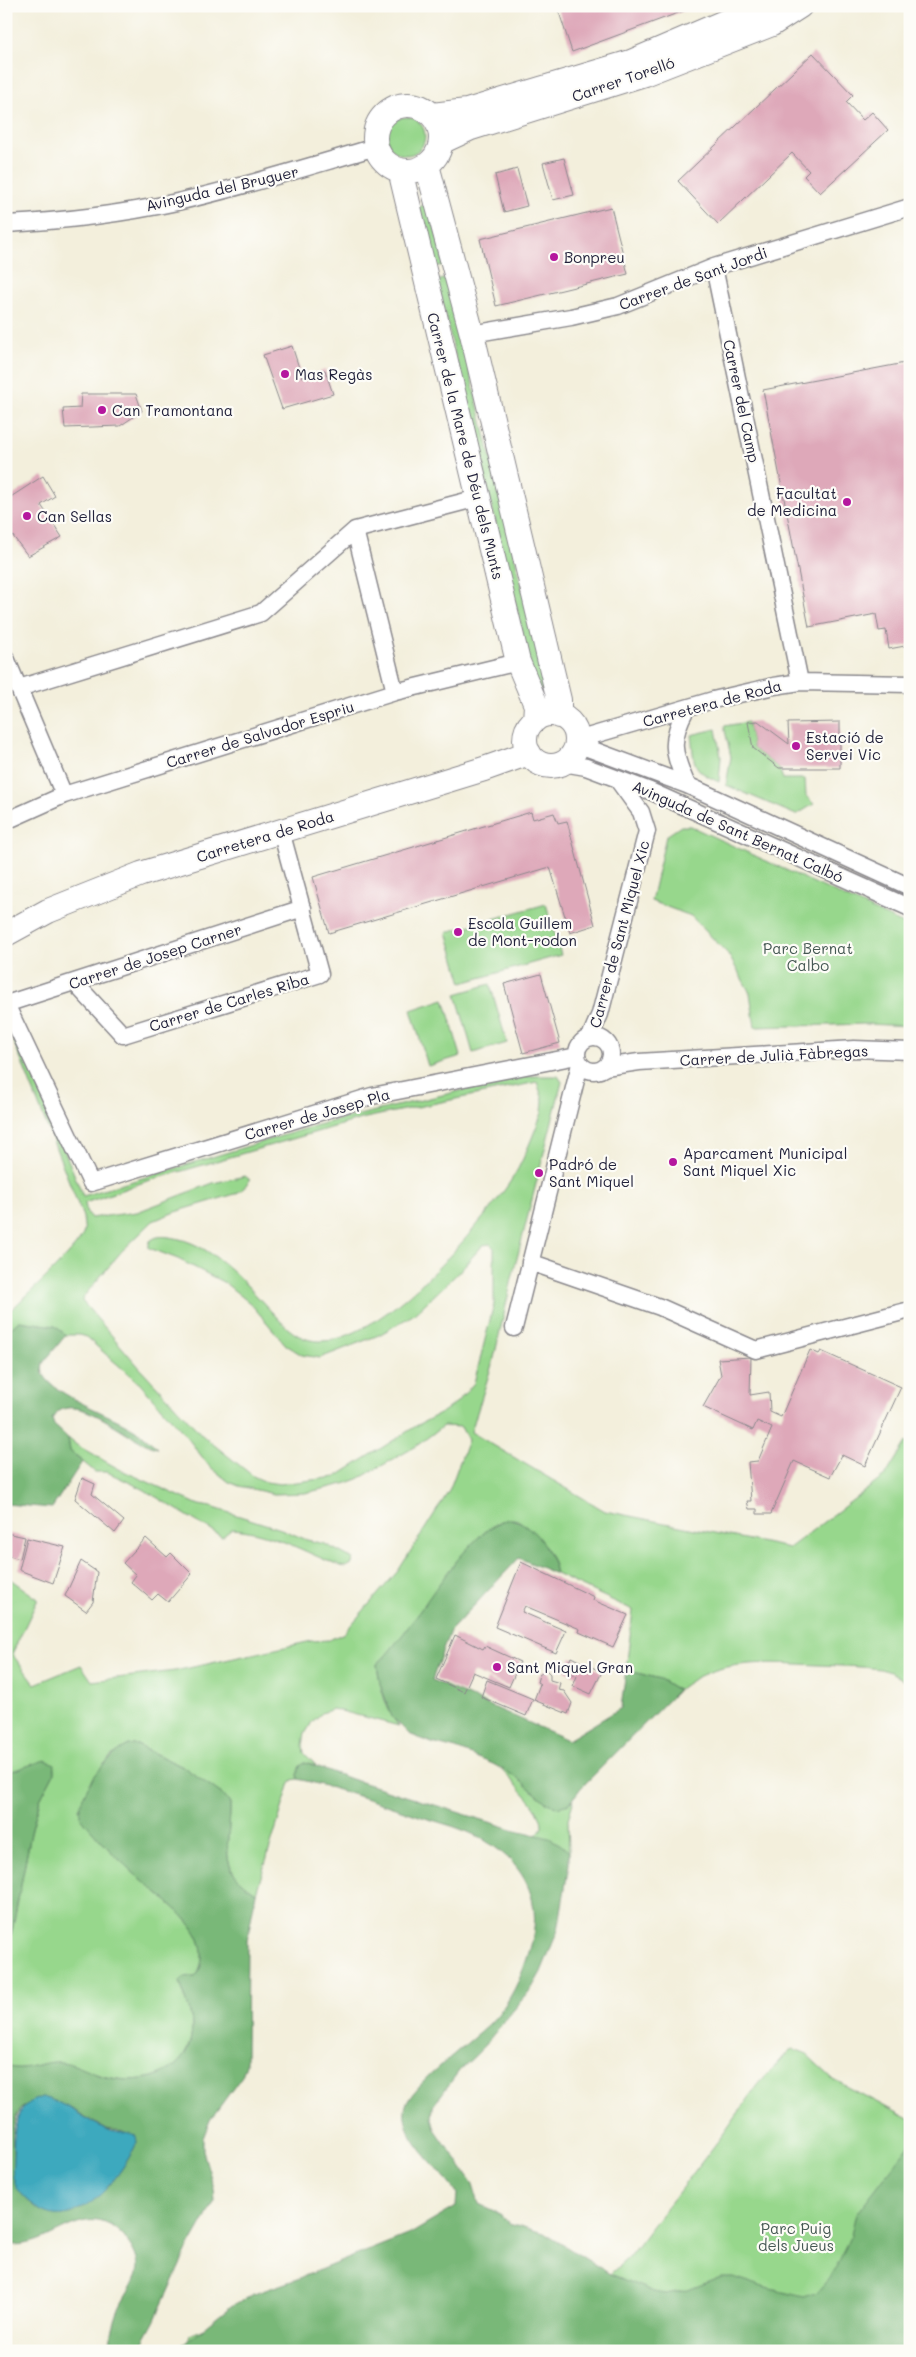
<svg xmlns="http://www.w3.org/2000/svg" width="916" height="2357" viewBox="0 0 916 2357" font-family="Mali,sans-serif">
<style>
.green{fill:#97d78c;stroke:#5c7c64;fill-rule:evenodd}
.forest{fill:#79b878;stroke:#4e6d5a;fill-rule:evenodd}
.water{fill:#3ea9be;stroke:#30667c}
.building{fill:#dea8b9}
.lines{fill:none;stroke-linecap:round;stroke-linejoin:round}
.street-casing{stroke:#8a888c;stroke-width:19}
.secondary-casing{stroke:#8a888c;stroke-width:26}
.street{stroke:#fff;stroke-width:16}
.secondary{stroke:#fff;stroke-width:24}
.poi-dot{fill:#b5179e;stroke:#fdfcf7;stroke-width:2}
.labels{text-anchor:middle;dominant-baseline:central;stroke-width:4.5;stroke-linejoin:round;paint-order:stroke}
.street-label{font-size:15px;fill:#22223b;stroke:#fdfcf7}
.poi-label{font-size:15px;fill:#22223b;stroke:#fdfcf7;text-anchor:start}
.park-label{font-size:15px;fill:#455853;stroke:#fdfcf7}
</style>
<rect width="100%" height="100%" fill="#fdfcf7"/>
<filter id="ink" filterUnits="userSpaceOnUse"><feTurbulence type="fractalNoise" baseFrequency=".02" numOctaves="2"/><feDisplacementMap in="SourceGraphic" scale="10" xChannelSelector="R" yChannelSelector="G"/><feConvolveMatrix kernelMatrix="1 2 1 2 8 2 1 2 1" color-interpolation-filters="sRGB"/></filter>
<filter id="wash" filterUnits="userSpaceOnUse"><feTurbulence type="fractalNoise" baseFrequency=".0096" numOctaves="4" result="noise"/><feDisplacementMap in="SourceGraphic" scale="20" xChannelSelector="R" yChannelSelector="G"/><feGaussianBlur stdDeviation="1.12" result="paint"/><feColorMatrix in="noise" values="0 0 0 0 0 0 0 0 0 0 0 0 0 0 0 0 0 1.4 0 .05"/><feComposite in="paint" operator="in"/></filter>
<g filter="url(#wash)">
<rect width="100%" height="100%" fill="#f3efdc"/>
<!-- green -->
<path class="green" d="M387 136a19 19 0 1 1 38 0a19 19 0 1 1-38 0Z
M 429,204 L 444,265 L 434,267 L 418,207 Z
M 447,278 L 547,689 L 537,692 L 437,281 Z
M 748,722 L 753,748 L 779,768 L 783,779 L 805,779 L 806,796 L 814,804 L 796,815 L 726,785 L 731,757 L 724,726 Z
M 716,729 L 721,757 L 719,782 C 690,769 695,764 691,735 Z
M 681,826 L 690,826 L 910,927 L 910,1026 L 867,1024 L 755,1027 L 750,993 L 728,954 L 691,916 L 651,901 L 666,836 Z
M 546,904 L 561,955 L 462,983 L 447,932 Z
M 490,984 L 507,1043 L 473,1053 L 456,994 Z
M 444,999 L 461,1056 L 428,1066 L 411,1010 Z
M 6,1007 L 83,1196 L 321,1124 L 522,1076 L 558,1076 L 562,1082 L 513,1274 L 494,1358 L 471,1432 L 605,1511 L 789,1548 L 886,1475 L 906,1442 L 910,1443 L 910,1684 L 891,1672 L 880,1669 C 859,1666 839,1666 818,1665 C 772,1663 717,1657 678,1690 L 660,1679 L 626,1670 L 633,1610 L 556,1574 C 553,1556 543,1541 529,1529 C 525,1526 519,1519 513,1519 C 472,1516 410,1638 377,1664 C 380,1685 385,1710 399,1726 L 333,1709 L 322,1713 L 312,1722 L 305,1734 L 303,1745 L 304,1753 L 316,1765 L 305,1762 L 297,1775 L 298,1779 L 292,1780 L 289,1786 L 256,1893 C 214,1866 231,1844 230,1803 L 226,1797 L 185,1768 L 137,1745 L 129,1745 L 111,1756 L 94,1777 L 79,1809 C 87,1830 118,1859 136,1875 C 158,1896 206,1924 202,1959 C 201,1966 200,1972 195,1977 L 190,1977 L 180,1982 C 184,1996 192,2012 192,2027 C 191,2074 146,2086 107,2077 C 91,2074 72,2063 55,2063 C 37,2062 25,2072 7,2067 L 6,1962 L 32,1828 L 40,1800 L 54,1773 L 16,1771 L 6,1773 L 6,1576 L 38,1599 L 12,1654 L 35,1684 L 81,1665 L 92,1681 L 175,1671 L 312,1641 L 329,1640 L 344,1633 L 398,1571 L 449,1491 L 468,1440 L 461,1427 L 443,1426 L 415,1447 L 358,1479 L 344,1484 L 305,1493 L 274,1494 L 239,1486 L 229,1482 L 209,1466 L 183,1432 L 140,1384 L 86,1337 L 79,1335 L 66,1335 L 55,1326 L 19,1321 L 6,1333 L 6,1314 C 22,1300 78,1250 84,1232 C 85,1228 83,1221 83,1217 L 6,1022 ZM 537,1082 L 543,1100 L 542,1113 C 532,1137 523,1164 508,1185 C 476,1231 372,1354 310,1340 C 293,1336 282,1323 271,1311 C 243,1282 212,1242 169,1237 C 161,1236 155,1236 149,1242 L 149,1248 L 178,1259 L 225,1283 L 251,1304 L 286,1345 L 302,1355 L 320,1358 L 379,1335 L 413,1315 L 455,1276 L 483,1245 L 490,1244 L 494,1248 L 494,1304 L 474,1383 L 457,1402 L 443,1412 L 416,1426 L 336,1477 L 280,1484 L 266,1482 L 253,1476 L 203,1436 L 139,1367 L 82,1301 L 84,1296 L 121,1252 L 153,1221 L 175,1212 L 235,1194 L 242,1190 L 250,1180 L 245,1176 L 213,1183 L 137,1212 L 91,1218 L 87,1213 L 85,1203 L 144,1182 L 365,1118 Z
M 68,1438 L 78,1446 L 119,1469 L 199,1505 L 211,1507 L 281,1529 L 307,1540 L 325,1544 L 353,1559 L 352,1564 L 346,1567 L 340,1566 C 306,1553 270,1531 232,1529 L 222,1537 L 143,1489 L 107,1472 L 95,1472 L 70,1451 Z
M 500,1768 L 516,1777 L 546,1802 L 569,1804 L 574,1799 L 568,1819 L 569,1852 L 554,1841 L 536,1835 C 539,1832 542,1829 542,1825 C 542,1807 511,1781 500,1768 Z
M 794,2049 L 805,2053 L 833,2079 L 910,2120 L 910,2342 L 185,2351 L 190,2334 L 261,2302 L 623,2279 L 610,2274 L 628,2258 L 724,2133 L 758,2085 L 790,2050 Z"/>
<!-- forest -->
<path class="forest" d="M 19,1321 L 55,1326 L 66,1335 L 43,1363 C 42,1367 42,1371 44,1375 C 55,1396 112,1415 134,1429 C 143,1434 150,1442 158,1448 C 132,1445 73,1383 52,1419 L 54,1425 L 68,1438 L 70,1451 L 82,1462 L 52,1508 L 6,1504 L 6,1333 Z
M 507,1519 C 532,1519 552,1553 556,1574 L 519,1558 L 450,1631 L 432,1680 L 568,1740 L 621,1708 L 626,1670 L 660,1679 L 678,1690 L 580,1789 L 569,1804 L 558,1807 L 546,1802 L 516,1777 L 493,1764 L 456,1749 L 432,1743 L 409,1734 L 392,1717 L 380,1684 L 377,1664 C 386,1657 392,1647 400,1638 C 427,1604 467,1533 507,1519 Z
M 129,1745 L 137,1745 L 185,1768 L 226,1797 L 230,1803 C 231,1844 214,1866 256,1893 L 247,1941 L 246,2064 L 242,2076 L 210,2120 L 203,2138 L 203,2151 L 214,2188 L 215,2201 L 186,2252 L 154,2322 L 138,2351 L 108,2351 C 110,2338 114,2326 117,2314 C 122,2298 136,2285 138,2268 C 138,2256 131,2246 124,2237 C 90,2199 60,2238 25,2244 C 19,2245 12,2245 6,2245 L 6,2066 C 27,2073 42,2060 62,2062 C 78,2064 93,2075 109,2078 C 147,2085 192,2073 192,2026 C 192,2012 184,1996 180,1982 L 183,1978 L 195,1977 C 200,1972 201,1966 202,1959 C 206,1925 160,1897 138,1877 C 119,1860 95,1836 80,1816 C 77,1792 108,1754 129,1745 ZM 54,2101 L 72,2109 L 106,2129 L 124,2132 L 137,2142 C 121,2178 75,2238 32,2204 C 22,2196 15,2186 13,2173 C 12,2166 14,2157 13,2150 C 12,2137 12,2116 24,2107 C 31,2102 46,2102 54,2101 Z
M 45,1760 L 55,1764 L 54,1773 L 40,1800 L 32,1828 L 6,1962 L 6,1773 Z
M 305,1762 L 351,1779 L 512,1829 L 549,1838 L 560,1844 L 569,1852 L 569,1864 L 558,1930 L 541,1972 L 532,1988 L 478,2053 L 459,2071 L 433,2106 L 432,2118 L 435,2129 L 473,2184 L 479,2204 L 494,2211 L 509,2223 L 544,2233 L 610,2274 L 654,2292 L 665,2294 L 688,2290 L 721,2277 L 733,2277 L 766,2288 L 804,2297 L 816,2293 L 832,2275 L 850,2239 L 856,2214 L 910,2144 L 910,2351 L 175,2351 L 231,2306 L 254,2294 L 297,2279 L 412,2233 L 456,2207 L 457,2193 C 442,2169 401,2140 405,2109 C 407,2088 472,2041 489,2024 C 510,2004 522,1976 530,1949 C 546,1894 518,1854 468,1832 C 449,1824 429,1820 410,1813 C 373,1801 337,1788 298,1779 L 297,1775 L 300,1765 Z"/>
<!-- water -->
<path class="water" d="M 42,2097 C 66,2103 84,2118 105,2129 C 115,2134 126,2131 136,2136 L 137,2142 C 122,2176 75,2239 35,2206 C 27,2200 19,2193 15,2183 C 11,2175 13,2166 13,2157 C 14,2132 13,2105 42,2097 Z"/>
<g id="blocks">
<!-- building -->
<path class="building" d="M 557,6 L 697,6 L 572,52 Z
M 813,53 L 853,95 L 846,102 L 863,120 L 872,112 L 888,130 L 820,193 L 804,176 L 809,171 L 792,153 L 718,224 L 678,181 Z
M 564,158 L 574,195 L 553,200 L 543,163 Z
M 517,169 L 527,206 L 504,212 L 495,175 Z
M 611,207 L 628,274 L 496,306 L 480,239 Z
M 292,346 L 302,377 L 325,370 L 333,394 L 282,409 L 263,355 Z
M 910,362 L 910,645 L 889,649 L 886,630 L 879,631 L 876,614 L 809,627 L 763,390 Z
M 81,394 L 136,394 L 142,411 L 120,426 L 65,428 L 63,409 L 80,408 Z
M 43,476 L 55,496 L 41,505 L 62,537 L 28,556 L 6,527 L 6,500 Z
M 758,721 L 789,744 L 788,723 L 840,722 L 840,768 L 779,768 L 753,748 L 748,722 Z
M 531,812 L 533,819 L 554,813 L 558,823 L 567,821 L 595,925 L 570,933 L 550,867 L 329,933 L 313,877 Z
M 541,974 L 560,1043 L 523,1053 L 504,984 Z
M 810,1350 L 819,1354 L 821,1351 L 901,1387 L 865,1466 L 842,1455 L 830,1477 L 794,1461 L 771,1514 L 757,1514 L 757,1509 L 749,1509 L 747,1501 L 751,1501 L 748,1462 L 758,1461 L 772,1428 L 757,1421 L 753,1430 L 703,1407 L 721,1375 L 718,1359 L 751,1357 L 750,1395 L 769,1392 L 770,1412 L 781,1417 Z
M 82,1478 L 95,1484 L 92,1494 L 124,1521 L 115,1533 L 75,1499 Z
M 6,1533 L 25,1537 L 20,1559 L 6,1555 Z
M 27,1538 L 65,1547 L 53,1583 L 19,1570 Z
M 146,1538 L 167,1557 L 171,1553 L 192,1574 L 168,1602 L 158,1594 L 152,1600 L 131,1582 L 136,1575 L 123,1563 Z
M 81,1561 L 97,1572 L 93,1602 L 86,1611 L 65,1596 Z
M 521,1562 L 594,1597 L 593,1600 L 628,1615 L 613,1647 L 579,1632 L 580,1629 L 525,1606 L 522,1612 L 566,1631 L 556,1653 L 495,1627 Z
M 455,1635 L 483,1649 L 485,1646 L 520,1662 L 509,1687 L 473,1672 L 464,1692 L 436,1679 Z
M 571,1657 L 602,1672 L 591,1694 L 573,1686 L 577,1676 L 565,1671 Z
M 546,1670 L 550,1674 L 550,1680 L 560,1683 L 558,1690 L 564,1691 L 572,1703 L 568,1714 L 534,1700 L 540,1684 L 537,1682 L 539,1675 Z
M 487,1680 L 533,1699 L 526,1716 L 481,1697 Z"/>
</g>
</g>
<g filter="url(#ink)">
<use href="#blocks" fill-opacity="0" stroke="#8a888c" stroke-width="1"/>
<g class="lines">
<defs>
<path id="street" d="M 6,224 C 63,221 122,214 177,202 C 244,187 310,166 376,147
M 714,267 L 800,682
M 472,334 L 571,317 L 618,306 L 714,267 L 910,207
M 355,530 L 395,692
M 6,658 L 64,795
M 19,688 L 261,613 L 355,530 L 478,498
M 686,709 C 669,741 673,753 687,785
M 577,740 L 713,700 L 774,686 L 800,682 L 910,684
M 577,744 L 687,785 L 910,887
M 563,763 L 586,767 L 650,791 L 910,908
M 6,821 L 64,795 L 395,692 L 518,662
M 74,982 L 123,1035 L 320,974 L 281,831
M 6,1004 L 91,1183 L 372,1096 L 577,1056
M 6,1004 L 303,908
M 590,1037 L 600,1014 L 647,831 L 641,812 L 617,779
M577 1054a17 17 0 1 1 34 0a17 17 0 1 1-34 0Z
M 605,1067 L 639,1062 L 854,1049 L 910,1051
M 530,1262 L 660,1307 L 756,1350 L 910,1310
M 514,1328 L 580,1064"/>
<path id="secondary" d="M375 138a33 33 0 1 1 66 0a33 33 0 1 1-66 0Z
M 432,115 L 467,111 L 631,62 L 762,6
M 441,142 L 471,128 L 644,74 L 772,24 L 800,6
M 427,165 L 472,334 L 559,700 L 559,716
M 400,170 L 518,662 L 536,705 L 535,720
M525 740a26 26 0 1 1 52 0a26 26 0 1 1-52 0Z
M 6,934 L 48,911 L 141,874 L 484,769 L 529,753"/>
</defs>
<!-- street casing -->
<use href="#street" class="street-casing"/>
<!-- secondary casing -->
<use href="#secondary" class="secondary-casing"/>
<!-- street -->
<use href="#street" class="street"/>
<!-- secondary -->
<use href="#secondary" class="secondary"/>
</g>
</g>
<!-- markers -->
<g class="poi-dot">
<circle cx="554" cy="257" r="5"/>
<circle cx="285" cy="374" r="5"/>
<circle cx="102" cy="410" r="5"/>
<circle cx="847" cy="502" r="5"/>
<circle cx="27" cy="516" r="5"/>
<circle cx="796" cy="746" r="5"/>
<circle cx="458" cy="932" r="5"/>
<circle cx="673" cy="1162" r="5"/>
<circle cx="539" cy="1173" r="5"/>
<circle cx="497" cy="1667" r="5"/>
</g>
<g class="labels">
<!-- street labels -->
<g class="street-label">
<text transform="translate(623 79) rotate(-19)">Carrer Torelló</text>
<text transform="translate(222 188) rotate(-13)">Avinguda del Bruguer</text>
<text transform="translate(693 278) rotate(-20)">Carrer de Sant Jordi</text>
<text transform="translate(742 401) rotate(78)">Carrer del Camp</text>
<text transform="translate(466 446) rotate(76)">Carrer de la Mare de Déu dels Munts</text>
<text transform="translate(712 703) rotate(-15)">Carretera de Roda</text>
<text transform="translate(260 734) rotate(-17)">Carrer de Salvador Espriu</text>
<text transform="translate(738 831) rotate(24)">Avinguda de Sant Bernat Calbó</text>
<text transform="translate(265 836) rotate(-17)">Carretera de Roda</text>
<text transform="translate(619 934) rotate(-75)">Carrer de Sant Miquel Xic</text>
<text transform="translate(155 956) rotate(-18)">Carrer de Josep Carner</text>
<text transform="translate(229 1002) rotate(-17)">Carrer de Carles Riba</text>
<text transform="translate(774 1055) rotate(-3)">Carrer de Julià Fàbregas</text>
<text transform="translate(317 1114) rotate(-16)">Carrer de Josep Pla</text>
</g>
<!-- poi labels -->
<g class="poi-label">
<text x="564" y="257">Bonpreu</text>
<text x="295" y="374">Mas Regàs</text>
<text x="112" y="410">Can Tramontana</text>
<text x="837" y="493" text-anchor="end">Facultat<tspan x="837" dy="17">de Medicina</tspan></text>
<text x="37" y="516">Can Sellas</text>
<text x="806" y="737">Estació de<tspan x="806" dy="17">Servei Vic</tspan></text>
<text x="468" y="923">Escola Guillem<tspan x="468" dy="17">de Mont-rodon</tspan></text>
<text x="683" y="1153">Aparcament Municipal<tspan x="683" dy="17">Sant Miquel Xic</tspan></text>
<text x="549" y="1164">Padró de<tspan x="549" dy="17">Sant Miquel</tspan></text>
<text x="507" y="1667">Sant Miquel Gran</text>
</g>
<!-- park labels -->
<g class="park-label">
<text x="808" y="948">Parc Bernat<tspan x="808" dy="17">Calbo</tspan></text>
<text x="796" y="2228">Parc Puig<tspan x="796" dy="17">dels Jueus</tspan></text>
</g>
</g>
<!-- margin -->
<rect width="916" height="2357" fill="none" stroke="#fdfcf7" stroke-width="25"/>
</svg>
